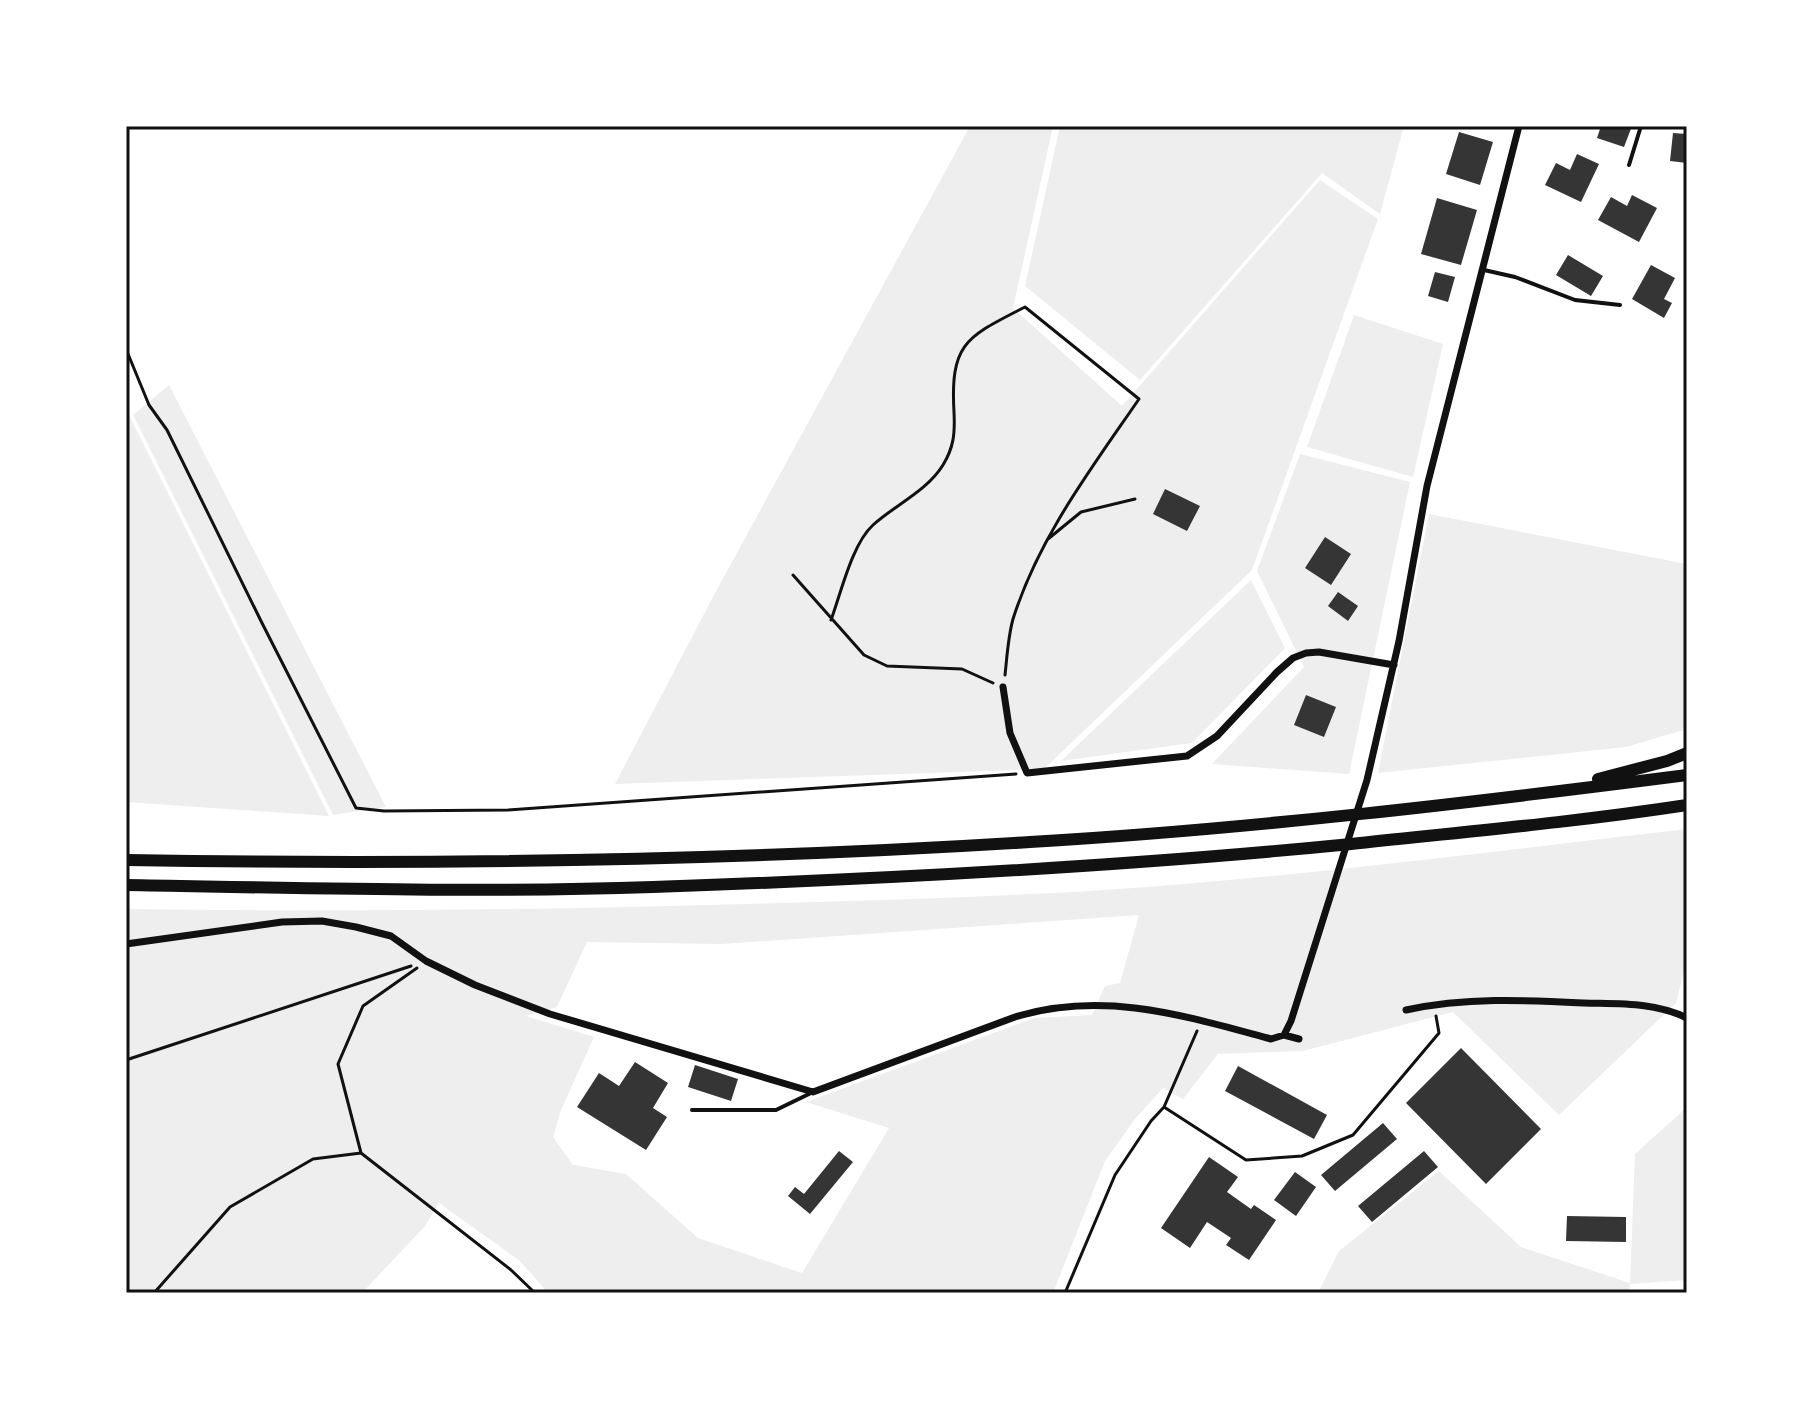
<svg xmlns="http://www.w3.org/2000/svg" width="1813" height="1419" viewBox="0 0 1813 1419" font-family="'Alegreya Sans',sans-serif">
<style>
.green{fill:#eee;fill-rule:evenodd}
.building{fill:#353535}
.lines{fill:none;stroke-linecap:round;stroke-linejoin:round}
.path{stroke:#111;stroke-width:3}
.service{stroke:#111;stroke-width:4}
.minor{stroke:#111;stroke-width:7}
.motorway{stroke:#111;stroke-width:12}
.neatline{fill:none;stroke:#111;stroke-width:3}
</style>
<rect width="100%" height="100%" fill="#fff"/>
<!-- green -->
<path class="green" d="M 970,126 L 1053,126 L 1013,308 L 1122,406 L 1320,180 L 1378,219 L 1252,570 L 1044,769 L 615,784 L 714,595 Z
M 1060,126 L 1404,126 L 1380,214 L 1322,173 L 1140,380 L 1025,286 Z
M 1354,315 L 1443,344 L 1413,477 L 1307,447 Z
M 169,385 L 386,807 L 333,815 L 133,415 Z
M 129,415 L 329,816 L 126,802 L 126,417 Z
M 1300,454 L 1410,482 L 1349,774 L 1212,764 L 1304,667 L 1257,571 Z
M 1429,514 L 1687,564 L 1687,729 L 1626,747 L 1378,773 Z
M 1251,580 L 1285,648 L 1192,743 L 1061,761 Z
M 1687,829 L 1687,959 L 1676,1003 L 1559,1115 L 1453,1012 L 1303,1051 L 1218,1054 L 1183,1099 L 1163,1088 L 1135,1119 L 1105,1161 L 1053,1293 L 548,1293 L 520,1261 L 439,1203 L 425,1226 L 362,1293 L 126,1293 L 126,909 C 333,912 540,910 747,904 C 880,900 1014,897 1148,887 C 1328,873 1507,850 1687,829 ZM 1139,915 L 1120,983 L 1105,986 L 1092,1015 L 1034,1018 L 806,1102 L 889,1128 L 802,1273 L 698,1238 L 626,1174 L 573,1165 L 553,1137 L 561,1110 L 594,1037 L 526,1016 L 557,1007 L 587,942 L 722,944 Z
M 1687,1107 L 1687,1280 L 1630,1284 L 1629,1293 L 1318,1293 L 1339,1251 L 1439,1171 L 1521,1247 L 1630,1283 L 1635,1154 Z"/>
<!-- building -->
<path class="building" d="M 1601,126 L 1632,126 L 1624,147 L 1597,138 Z
M 1459,132 L 1493,142 L 1480,185 L 1446,174 Z
M 1673,133 L 1687,134 L 1687,163 L 1670,161 Z
M 1577,154 L 1599,164 L 1581,202 L 1545,185 L 1556,163 L 1570,170 Z
M 1632,195 L 1657,208 L 1639,242 L 1598,220 L 1611,197 L 1627,206 Z
M 1437,198 L 1477,210 L 1461,265 L 1421,254 Z
M 1568,255 L 1603,276 L 1591,296 L 1556,275 Z
M 1651,265 L 1675,278 L 1664,299 L 1672,303 L 1664,318 L 1632,299 Z
M 1435,272 L 1455,277 L 1448,302 L 1428,296 Z
M 1165,489 L 1200,506 L 1187,531 L 1153,514 Z
M 1325,537 L 1351,554 L 1331,585 L 1305,568 Z
M 1338,592 L 1358,606 L 1348,621 L 1328,606 Z
M 1306,695 L 1336,707 L 1324,737 L 1294,725 Z
M 1461,1048 L 1541,1129 L 1486,1184 L 1406,1103 Z
M 635,1062 L 668,1083 L 653,1108 L 667,1117 L 646,1150 L 577,1107 L 599,1073 L 619,1086 Z
M 695,1065 L 738,1079 L 731,1101 L 688,1087 Z
M 1238,1066 L 1327,1115 L 1314,1139 L 1225,1091 Z
M 1383,1123 L 1397,1139 L 1335,1191 L 1321,1175 Z
M 839,1151 L 853,1162 L 810,1214 L 788,1196 L 795,1187 L 804,1194 Z
M 1424,1151 L 1438,1167 L 1372,1222 L 1358,1206 Z
M 1209,1157 L 1238,1177 L 1227,1192 L 1251,1209 L 1254,1205 L 1276,1220 L 1249,1260 L 1226,1245 L 1231,1238 L 1207,1222 L 1190,1248 L 1161,1228 Z
M 1295,1172 L 1316,1187 L 1296,1216 L 1274,1200 Z
M 1567,1216 L 1626,1217 L 1626,1242 L 1566,1241 Z
M 1646,1290 L 1687,1290 L 1687,1293 L 1646,1293 Z"/>
<g class="lines">
<!-- path -->
<path class="path" d="M 126,349 L 149,405 L 167,430 L 262,623 L 356,808 L 384,811 L 508,810 L 1016,774
M 1048,539 L 1081,512 L 1135,499
M 793,575 L 864,655 L 887,666 L 962,669 L 993,683
M 831,620 C 841,593 852,544 873,525 C 895,505 927,491 943,465 C 954,447 955,433 954,412 C 950,342 967,337 1025,307 L 1139,399 C 1091,469 1039,537 1013,619 C 1008,637 1007,657 1005,675
M 417,968 L 363,1006 L 338,1064 L 361,1153 L 511,1270 L 535,1293
M 126,1060 L 411,966
M 1164,1107 L 1246,1160 L 1302,1156 L 1353,1135 L 1439,1033 L 1436,1016
M 154,1293 L 230,1207 L 313,1159 L 361,1153
M 1065,1293 L 1115,1175 L 1151,1121 L 1164,1107 L 1197,1031"/>
<!-- service -->
<path class="service" d="M 1629,165 L 1641,126
M 1484,270 L 1515,277 L 1575,300 L 1620,305
M 692,1110 L 776,1110 L 811,1093"/>
<!-- minor -->
<path class="minor" d="M 1003,687 L 1010,733 L 1027,773 L 1187,756 L 1217,736 L 1277,672 L 1293,658 L 1306,653 L 1319,652 L 1394,665
M 126,944 L 282,922 L 322,921 L 356,927 L 391,936 L 426,961 L 475,985 L 550,1014 L 813,1092 L 1015,1017 C 1104,990 1185,1016 1271,1039 L 1284,1035 L 1299,1039
M 1406,1010 C 1466,997 1524,1000 1584,1003 C 1619,1004 1655,1002 1687,1018
M 1284,1035 L 1291,1021 L 1367,780 L 1399,641 L 1427,486 L 1519,126"/>
<!-- motorway -->
<path class="motorway" d="M 1598,779 L 1667,761 L 1687,753
M 126,860 C 428,865 729,861 1030,842 C 1250,829 1469,803 1687,775
M 126,885 C 301,888 478,893 653,887 C 886,879 1119,867 1351,844 C 1463,832 1576,822 1687,805"/>
</g>
<!-- border -->
<rect width="1813" height="1419" fill="none" stroke="#ffffff" stroke-width="256"/>
<rect x="128" y="128" width="1557" height="1163" class="neatline"/>
</svg>
